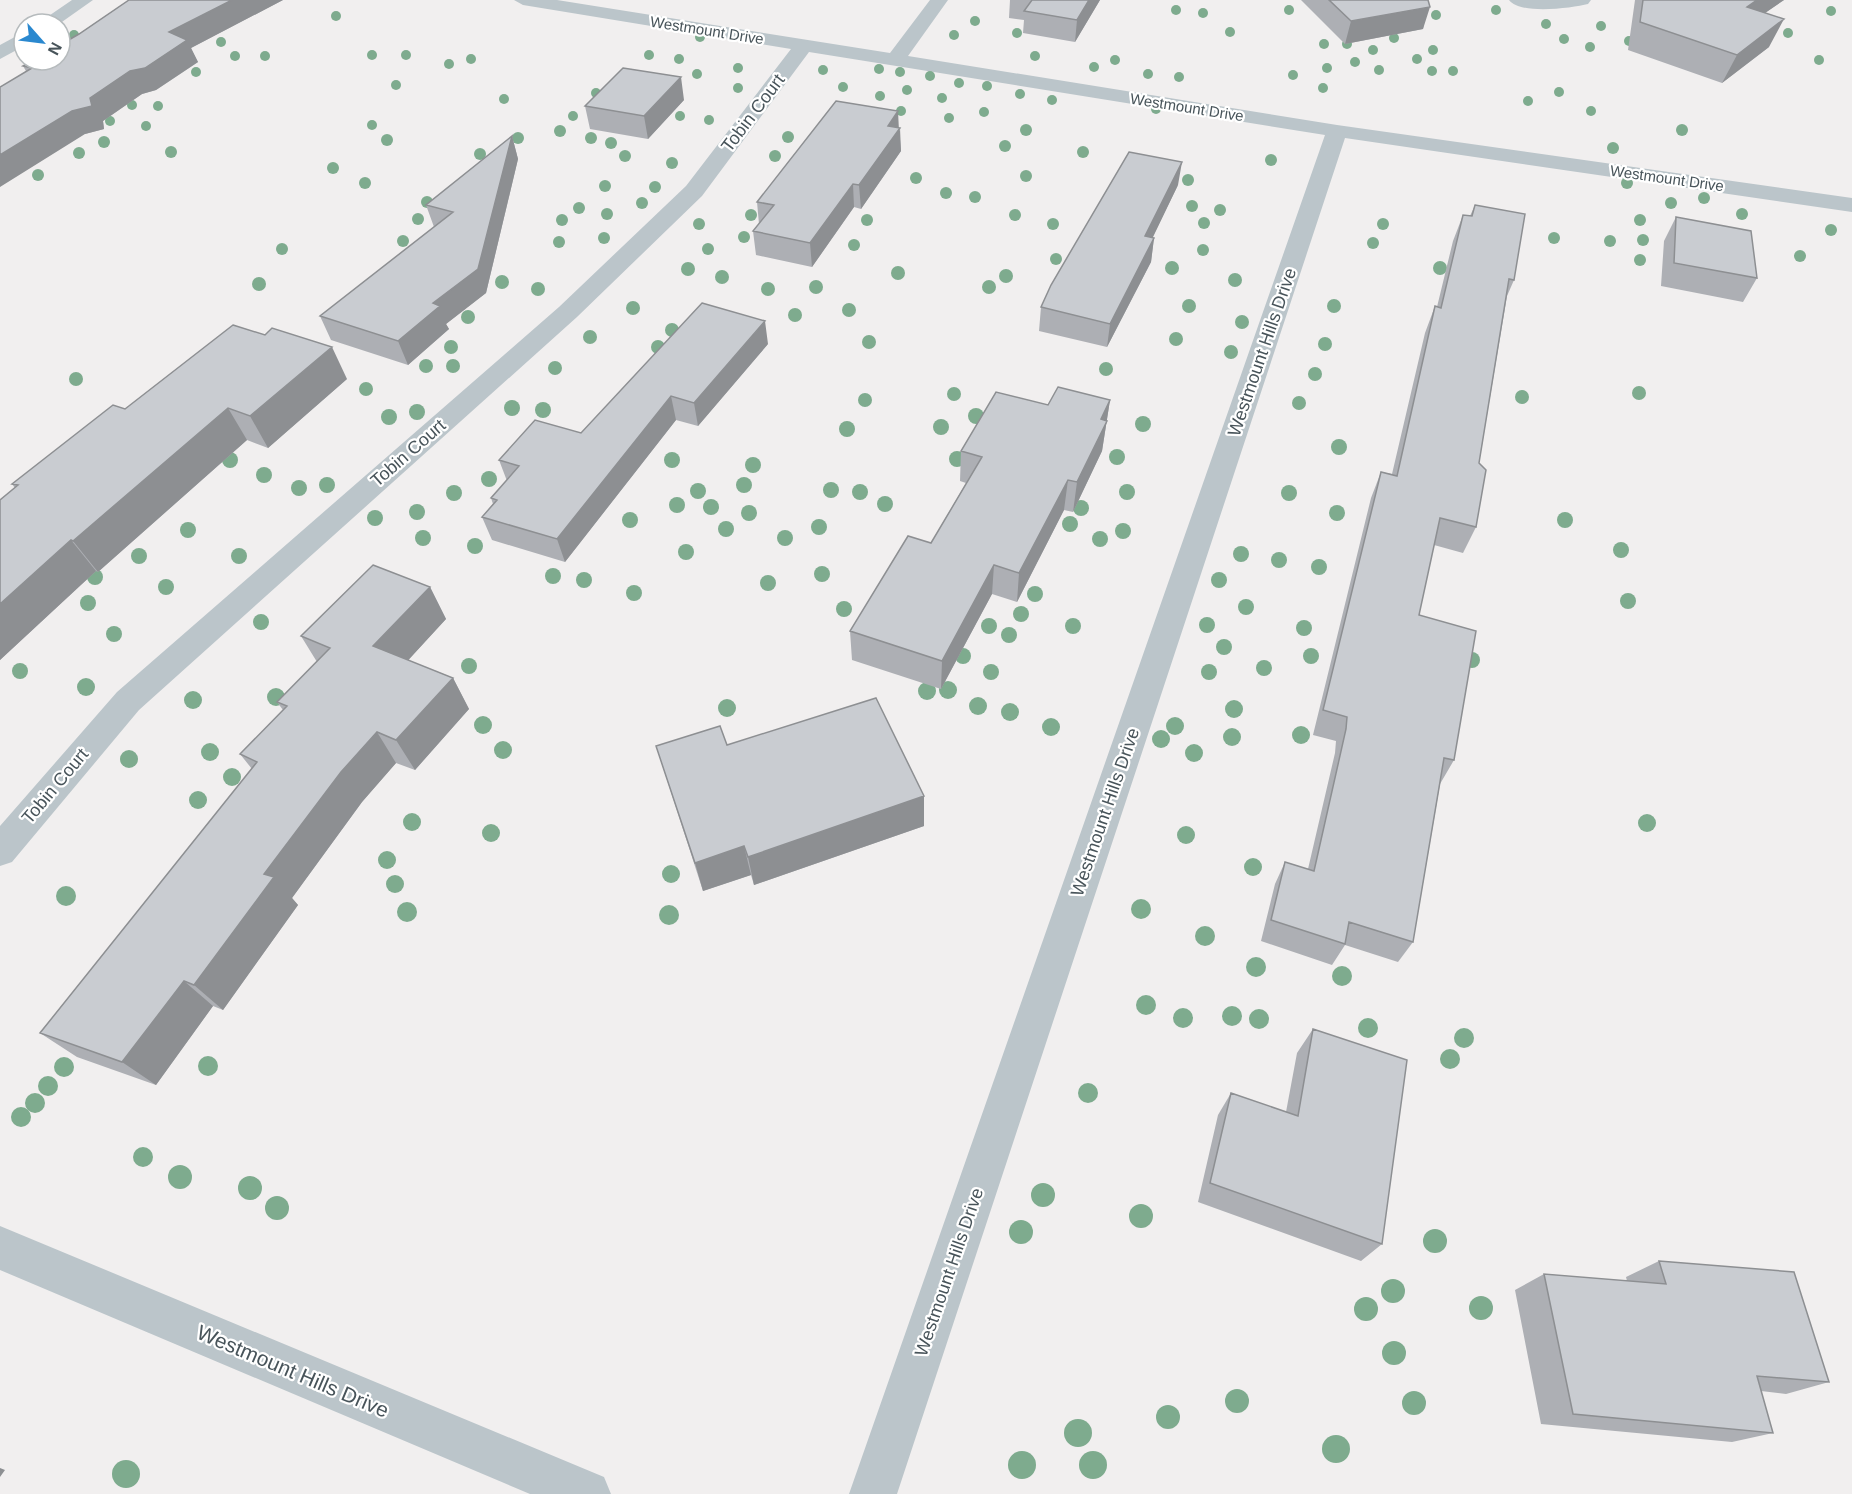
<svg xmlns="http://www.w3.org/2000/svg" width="1852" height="1494" viewBox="0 0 1852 1494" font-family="Arial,sans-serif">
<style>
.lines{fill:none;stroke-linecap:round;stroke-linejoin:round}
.street{fill:#bbc5ca;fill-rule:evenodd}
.tree{fill:#7eab8e}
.wall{fill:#adafb4}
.shaded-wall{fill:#8d8f92}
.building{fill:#c9ccd1;stroke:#8d8f92;stroke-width:1.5}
.labels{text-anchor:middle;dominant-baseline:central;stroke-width:4.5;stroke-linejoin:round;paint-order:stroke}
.far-street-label{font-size:15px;fill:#48545a;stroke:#fff}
.street-label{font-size:18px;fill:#48545a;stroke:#fff}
.near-street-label{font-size:21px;fill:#48545a;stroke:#fff}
</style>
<rect width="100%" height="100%" fill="#f1efef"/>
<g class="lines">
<!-- street -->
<path class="street" d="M 72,0 L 93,0 L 59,24 L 37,24 Z
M 514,0 L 557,0 L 890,53 L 930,0 L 948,0 L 908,56 L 1337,125 L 1852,198 L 1852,212 L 1345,138 L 897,1494 L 849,1494 L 1325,135 L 809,52 L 702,196 L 577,317 L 139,710 L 12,862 L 0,866 L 0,826 L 117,692 L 559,307 L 686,186 L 791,49 L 523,5 Z
M 1509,0 L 1591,0 L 1588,4 C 1572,8 1520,15 1509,0 Z
M 24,32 L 24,46 L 0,59 L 0,45 Z
M 0,1226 L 604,1477 L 611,1494 L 530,1494 L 0,1270 Z"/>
</g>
<!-- trees -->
<g class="tree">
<circle cx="1176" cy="10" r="5"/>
<circle cx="1289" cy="10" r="5"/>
<circle cx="1496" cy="10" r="5"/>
<circle cx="1831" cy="11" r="5"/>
<circle cx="1203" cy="13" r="5"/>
<circle cx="1436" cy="15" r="5"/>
<circle cx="336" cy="16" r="5"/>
<circle cx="975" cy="21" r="5"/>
<circle cx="1546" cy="24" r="5"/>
<circle cx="1601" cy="26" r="5"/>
<circle cx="1230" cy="32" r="5"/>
<circle cx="1017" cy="33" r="5"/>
<circle cx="1788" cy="33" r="5"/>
<circle cx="74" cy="35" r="5"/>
<circle cx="954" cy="35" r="5"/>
<circle cx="700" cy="37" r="5"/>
<circle cx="1394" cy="38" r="5"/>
<circle cx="1564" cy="39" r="5"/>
<circle cx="1629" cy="41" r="5"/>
<circle cx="221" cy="42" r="5"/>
<circle cx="1324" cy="44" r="5"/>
<circle cx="1347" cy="44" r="5"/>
<circle cx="1590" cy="47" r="5"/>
<circle cx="1373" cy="50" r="5"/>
<circle cx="1433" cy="50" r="5"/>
<circle cx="372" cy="55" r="5"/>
<circle cx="406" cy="55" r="5"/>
<circle cx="649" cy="55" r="5"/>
<circle cx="235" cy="56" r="5"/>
<circle cx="265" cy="56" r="5"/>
<circle cx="1035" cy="56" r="5"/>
<circle cx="471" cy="59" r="5"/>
<circle cx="679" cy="59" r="5"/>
<circle cx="1417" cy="59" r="5"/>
<circle cx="1115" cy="60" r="5"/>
<circle cx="1819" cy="60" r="5"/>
<circle cx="1355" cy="62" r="5"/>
<circle cx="449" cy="64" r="5"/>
<circle cx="1094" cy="67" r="5"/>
<circle cx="738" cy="68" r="5"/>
<circle cx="1327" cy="68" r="5"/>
<circle cx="879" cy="69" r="5"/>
<circle cx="823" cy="70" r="5"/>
<circle cx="1379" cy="70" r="5"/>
<circle cx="1432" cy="71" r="5"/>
<circle cx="1453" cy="71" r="5"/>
<circle cx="196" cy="72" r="5"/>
<circle cx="900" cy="72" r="5"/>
<circle cx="697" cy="74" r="5"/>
<circle cx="1148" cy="74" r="5"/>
<circle cx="1293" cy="75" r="5"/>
<circle cx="930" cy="76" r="5"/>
<circle cx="1179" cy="77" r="5"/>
<circle cx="959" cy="83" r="5"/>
<circle cx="396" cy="85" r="5"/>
<circle cx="987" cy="86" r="5"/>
<circle cx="843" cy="87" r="5"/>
<circle cx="738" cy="88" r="5"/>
<circle cx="1323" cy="88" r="5"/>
<circle cx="907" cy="90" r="5"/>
<circle cx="1559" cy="92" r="5"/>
<circle cx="596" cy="93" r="5"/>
<circle cx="1020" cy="94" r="5"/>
<circle cx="880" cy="96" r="5"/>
<circle cx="942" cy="98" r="5"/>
<circle cx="504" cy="99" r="5"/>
<circle cx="1052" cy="100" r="5"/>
<circle cx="1528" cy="101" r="5"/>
<circle cx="132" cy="105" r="5"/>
<circle cx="158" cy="106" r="5"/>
<circle cx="1156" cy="109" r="5"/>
<circle cx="901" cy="111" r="5"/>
<circle cx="1591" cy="111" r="5"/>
<circle cx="984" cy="112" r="5"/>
<circle cx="573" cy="116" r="5"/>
<circle cx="680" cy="116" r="5"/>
<circle cx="949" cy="118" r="5"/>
<circle cx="709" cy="120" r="5"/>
<circle cx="110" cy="121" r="5"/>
<circle cx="372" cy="125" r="5"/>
<circle cx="146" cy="126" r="5"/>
<circle cx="1026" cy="130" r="6"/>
<circle cx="1682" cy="130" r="6"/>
<circle cx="560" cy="131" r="6"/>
<circle cx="788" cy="137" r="6"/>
<circle cx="518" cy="138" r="6"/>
<circle cx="591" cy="138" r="6"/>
<circle cx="387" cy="140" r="6"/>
<circle cx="104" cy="142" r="6"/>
<circle cx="611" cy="143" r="6"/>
<circle cx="1005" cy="146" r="6"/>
<circle cx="1613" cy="148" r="6"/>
<circle cx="171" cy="152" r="6"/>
<circle cx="1083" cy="152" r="6"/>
<circle cx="79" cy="153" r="6"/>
<circle cx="480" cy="154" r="6"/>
<circle cx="625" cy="156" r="6"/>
<circle cx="775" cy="156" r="6"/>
<circle cx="1271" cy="160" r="6"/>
<circle cx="672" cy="163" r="6"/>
<circle cx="333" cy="168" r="6"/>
<circle cx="38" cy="175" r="6"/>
<circle cx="1026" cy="176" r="6"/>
<circle cx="916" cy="178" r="6"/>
<circle cx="1188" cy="180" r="6"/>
<circle cx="365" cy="183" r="6"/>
<circle cx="1627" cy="183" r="6"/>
<circle cx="605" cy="186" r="6"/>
<circle cx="655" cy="187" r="6"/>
<circle cx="946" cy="193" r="6"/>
<circle cx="975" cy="197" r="6"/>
<circle cx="1704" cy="198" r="6"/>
<circle cx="427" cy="202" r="6"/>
<circle cx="642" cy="203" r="6"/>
<circle cx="1671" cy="203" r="6"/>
<circle cx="1192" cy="206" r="6"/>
<circle cx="579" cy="208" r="6"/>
<circle cx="1220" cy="210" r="6"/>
<circle cx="607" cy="214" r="6"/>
<circle cx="1742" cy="214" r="6"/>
<circle cx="751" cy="215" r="6"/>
<circle cx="1015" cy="215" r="6"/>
<circle cx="418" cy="219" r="6"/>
<circle cx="562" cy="220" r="6"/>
<circle cx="867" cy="220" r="6"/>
<circle cx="1640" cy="220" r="6"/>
<circle cx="1204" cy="223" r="6"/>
<circle cx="699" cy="224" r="6"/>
<circle cx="1053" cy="224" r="6"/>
<circle cx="1383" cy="224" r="6"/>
<circle cx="1831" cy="230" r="6"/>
<circle cx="744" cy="237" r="6"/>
<circle cx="604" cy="238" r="6"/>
<circle cx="1554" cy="238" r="6"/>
<circle cx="1643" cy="240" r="6"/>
<circle cx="403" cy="241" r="6"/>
<circle cx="1610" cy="241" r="6"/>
<circle cx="559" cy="242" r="6"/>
<circle cx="1373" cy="243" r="6"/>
<circle cx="854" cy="245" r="6"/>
<circle cx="282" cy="249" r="6"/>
<circle cx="708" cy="249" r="6"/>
<circle cx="1203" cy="250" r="6"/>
<circle cx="1800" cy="256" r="6"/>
<circle cx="1056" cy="259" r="6"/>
<circle cx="1640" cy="260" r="6"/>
<circle cx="1172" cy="268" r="7"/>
<circle cx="1440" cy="268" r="7"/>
<circle cx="688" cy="269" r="7"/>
<circle cx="898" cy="273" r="7"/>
<circle cx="1006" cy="276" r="7"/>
<circle cx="722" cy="277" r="7"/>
<circle cx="1235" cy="280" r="7"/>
<circle cx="502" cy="282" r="7"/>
<circle cx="259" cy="284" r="7"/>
<circle cx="816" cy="287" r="7"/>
<circle cx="989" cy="287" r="7"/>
<circle cx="538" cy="289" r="7"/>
<circle cx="768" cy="289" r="7"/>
<circle cx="1189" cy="306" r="7"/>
<circle cx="1334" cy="306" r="7"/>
<circle cx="633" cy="308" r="7"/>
<circle cx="849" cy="310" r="7"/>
<circle cx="795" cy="315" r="7"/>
<circle cx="468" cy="317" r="7"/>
<circle cx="1242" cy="322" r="7"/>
<circle cx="672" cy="330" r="7"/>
<circle cx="590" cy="337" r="7"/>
<circle cx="1176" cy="339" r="7"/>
<circle cx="869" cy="342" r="7"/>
<circle cx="1325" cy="344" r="7"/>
<circle cx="451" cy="347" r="7"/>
<circle cx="658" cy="347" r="7"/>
<circle cx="1231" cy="352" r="7"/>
<circle cx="426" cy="366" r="7"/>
<circle cx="453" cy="366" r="7"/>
<circle cx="555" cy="368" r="7"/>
<circle cx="1106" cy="369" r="7"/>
<circle cx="1315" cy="374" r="7"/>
<circle cx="76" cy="379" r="7"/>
<circle cx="366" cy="389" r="7"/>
<circle cx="1639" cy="393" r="7"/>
<circle cx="954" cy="394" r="7"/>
<circle cx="1522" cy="397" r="7"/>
<circle cx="865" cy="400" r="7"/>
<circle cx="1299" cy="403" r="7"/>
<circle cx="512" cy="408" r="8"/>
<circle cx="543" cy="410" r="8"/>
<circle cx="417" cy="412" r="8"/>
<circle cx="976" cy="416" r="8"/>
<circle cx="389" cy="417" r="8"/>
<circle cx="1143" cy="424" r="8"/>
<circle cx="941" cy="427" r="8"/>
<circle cx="847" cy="429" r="8"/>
<circle cx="1339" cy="447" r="8"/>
<circle cx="1117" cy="457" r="8"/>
<circle cx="957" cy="459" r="8"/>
<circle cx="230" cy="460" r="8"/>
<circle cx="672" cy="460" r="8"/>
<circle cx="753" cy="465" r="8"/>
<circle cx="264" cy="475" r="8"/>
<circle cx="489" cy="479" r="8"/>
<circle cx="327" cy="485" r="8"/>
<circle cx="744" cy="485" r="8"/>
<circle cx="299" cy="488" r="8"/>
<circle cx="831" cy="490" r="8"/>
<circle cx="698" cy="491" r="8"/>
<circle cx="860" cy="492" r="8"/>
<circle cx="1127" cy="492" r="8"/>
<circle cx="454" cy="493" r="8"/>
<circle cx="1289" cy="493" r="8"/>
<circle cx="885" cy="504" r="8"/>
<circle cx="677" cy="505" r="8"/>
<circle cx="711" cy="507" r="8"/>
<circle cx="1081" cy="508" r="8"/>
<circle cx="417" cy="512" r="8"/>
<circle cx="749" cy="513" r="8"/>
<circle cx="1337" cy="513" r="8"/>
<circle cx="375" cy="518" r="8"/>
<circle cx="630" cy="520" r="8"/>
<circle cx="1565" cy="520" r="8"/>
<circle cx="1070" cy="524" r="8"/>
<circle cx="819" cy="527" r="8"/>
<circle cx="726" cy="529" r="8"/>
<circle cx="188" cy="530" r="8"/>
<circle cx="1123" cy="531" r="8"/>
<circle cx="423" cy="538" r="8"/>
<circle cx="785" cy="538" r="8"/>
<circle cx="1100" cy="539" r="8"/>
<circle cx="475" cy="546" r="8"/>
<circle cx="1621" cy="550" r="8"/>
<circle cx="686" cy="552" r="8"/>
<circle cx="1241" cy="554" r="8"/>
<circle cx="139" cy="556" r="8"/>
<circle cx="239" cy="556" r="8"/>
<circle cx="1279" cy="560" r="8"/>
<circle cx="1319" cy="567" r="8"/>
<circle cx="822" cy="574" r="8"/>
<circle cx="553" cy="576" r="8"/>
<circle cx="95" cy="577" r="8"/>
<circle cx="584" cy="580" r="8"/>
<circle cx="1219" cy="580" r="8"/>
<circle cx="768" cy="583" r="8"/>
<circle cx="166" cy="587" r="8"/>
<circle cx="634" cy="593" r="8"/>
<circle cx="1035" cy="594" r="8"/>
<circle cx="1628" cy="601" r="8"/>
<circle cx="88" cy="603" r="8"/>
<circle cx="1246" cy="607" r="8"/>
<circle cx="844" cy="609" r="8"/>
<circle cx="1021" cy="614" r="8"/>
<circle cx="261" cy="622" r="8"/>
<circle cx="1207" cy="625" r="8"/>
<circle cx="989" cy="626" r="8"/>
<circle cx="1073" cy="626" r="8"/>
<circle cx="1304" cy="628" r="8"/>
<circle cx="114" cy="634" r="8"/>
<circle cx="1009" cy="635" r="8"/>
<circle cx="1224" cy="647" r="8"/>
<circle cx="963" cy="656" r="8"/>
<circle cx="1311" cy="656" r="8"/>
<circle cx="1472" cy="660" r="8"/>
<circle cx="469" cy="666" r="8"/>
<circle cx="1264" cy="668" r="8"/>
<circle cx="20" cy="671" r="8"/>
<circle cx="991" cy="672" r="8"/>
<circle cx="1209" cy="672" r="8"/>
<circle cx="86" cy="687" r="9"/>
<circle cx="948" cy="690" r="9"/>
<circle cx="927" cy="691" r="9"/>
<circle cx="276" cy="697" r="9"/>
<circle cx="193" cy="700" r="9"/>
<circle cx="978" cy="706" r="9"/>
<circle cx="727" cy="708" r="9"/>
<circle cx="1234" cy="709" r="9"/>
<circle cx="1010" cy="712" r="9"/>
<circle cx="483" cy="725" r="9"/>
<circle cx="1175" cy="726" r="9"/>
<circle cx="1051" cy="727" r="9"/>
<circle cx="1301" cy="735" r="9"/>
<circle cx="1232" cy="737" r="9"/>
<circle cx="1161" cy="739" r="9"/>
<circle cx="503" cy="750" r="9"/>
<circle cx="210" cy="752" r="9"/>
<circle cx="1194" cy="753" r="9"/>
<circle cx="129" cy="759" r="9"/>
<circle cx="232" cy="777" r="9"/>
<circle cx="198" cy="800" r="9"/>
<circle cx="412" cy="822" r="9"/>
<circle cx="1647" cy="823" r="9"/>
<circle cx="491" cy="833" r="9"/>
<circle cx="1186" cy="835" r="9"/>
<circle cx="387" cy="860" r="9"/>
<circle cx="1253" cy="867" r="9"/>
<circle cx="671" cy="874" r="9"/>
<circle cx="395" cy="884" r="9"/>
<circle cx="66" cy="896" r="10"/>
<circle cx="1141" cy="909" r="10"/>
<circle cx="407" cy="912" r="10"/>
<circle cx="669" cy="915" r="10"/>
<circle cx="1205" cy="936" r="10"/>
<circle cx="1256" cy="967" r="10"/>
<circle cx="1342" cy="976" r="10"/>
<circle cx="1146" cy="1005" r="10"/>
<circle cx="1232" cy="1016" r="10"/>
<circle cx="1183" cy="1018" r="10"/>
<circle cx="1259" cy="1019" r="10"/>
<circle cx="1368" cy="1028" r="10"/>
<circle cx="1464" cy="1038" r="10"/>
<circle cx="1450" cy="1059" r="10"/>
<circle cx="208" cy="1066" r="10"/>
<circle cx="64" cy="1067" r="10"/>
<circle cx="48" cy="1086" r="10"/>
<circle cx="1088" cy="1093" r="10"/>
<circle cx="35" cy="1103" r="10"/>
<circle cx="21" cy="1117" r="10"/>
<circle cx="143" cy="1157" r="10"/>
<circle cx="180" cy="1177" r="12"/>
<circle cx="250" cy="1188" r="12"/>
<circle cx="1043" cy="1195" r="12"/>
<circle cx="277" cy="1208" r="12"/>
<circle cx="1141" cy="1216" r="12"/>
<circle cx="1021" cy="1232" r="12"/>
<circle cx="1435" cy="1241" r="12"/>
<circle cx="1393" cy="1291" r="12"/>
<circle cx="1481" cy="1308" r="12"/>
<circle cx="1366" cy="1309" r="12"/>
<circle cx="1394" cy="1353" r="12"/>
<circle cx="1237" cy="1401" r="12"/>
<circle cx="1414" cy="1403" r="12"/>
<circle cx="1168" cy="1417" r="12"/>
<circle cx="1078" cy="1433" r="14"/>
<circle cx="1336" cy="1449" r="14"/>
<circle cx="1022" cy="1465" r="14"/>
<circle cx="1093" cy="1465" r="14"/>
<circle cx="126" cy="1474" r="14"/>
</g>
<!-- wall -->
<path class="wall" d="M 129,0 L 283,0 L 191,48 L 198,62 L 156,90 L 142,94 L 103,121 L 104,129 L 85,134 L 26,71 L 23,66 L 79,34 Z
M 1010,0 L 1100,0 L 1075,42 L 1023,33 L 1024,20 L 1009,18 Z
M 1301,0 L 1428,0 L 1423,29 L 1345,44 Z
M 1635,0 L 1784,0 L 1765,13 L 1769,47 L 1722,83 L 1628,50 Z
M 684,100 L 648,139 L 590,129 L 585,106 Z
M 899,128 L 901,151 L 861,209 L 854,207 L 812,267 L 756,255 L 753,231 L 759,224 L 757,202 Z
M 512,136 L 518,159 L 486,293 L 446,324 L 449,329 L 408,365 L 331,340 L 320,316 L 434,227 L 426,205 Z
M 1178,185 L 1152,238 L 1154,238 L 1151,262 L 1107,347 L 1039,331 L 1041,307 Z
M 1475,205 L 1514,280 L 1507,296 L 1479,463 L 1476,527 L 1463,553 L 1434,545 L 1419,615 L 1454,760 L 1440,784 L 1413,942 L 1398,962 L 1345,945 L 1332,965 L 1261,941 L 1275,884 L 1285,862 L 1308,869 L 1335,753 L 1336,741 L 1313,735 L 1371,498 L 1381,472 L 1392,474 L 1425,333 L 1435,306 L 1437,307 L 1453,241 L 1463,215 L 1470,216 Z
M 1676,217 L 1757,278 L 1743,302 L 1661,286 L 1664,241 Z
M 768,344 L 698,426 L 676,420 L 565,562 L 492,540 L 482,517 L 493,504 L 491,498 L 507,481 L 499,460 L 581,433 Z
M 347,379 L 268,448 L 247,440 L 98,572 L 96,571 L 0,660 L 0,500 L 15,488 L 12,484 L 125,409 Z
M 1110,400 L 1102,451 L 1073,512 L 1064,510 L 1017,602 L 992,594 L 941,689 L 852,660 L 850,631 L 931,543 L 966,483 L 960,481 L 961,451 Z
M 430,587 L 446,619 L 408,660 L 453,678 L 469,709 L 415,770 L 396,763 L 362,802 L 292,898 L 298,905 L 223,1010 L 213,1006 L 156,1085 L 77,1057 L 40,1033 L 252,769 L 240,754 L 283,710 L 277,702 L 317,662 L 301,636 Z
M 727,745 L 924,796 L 924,826 L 754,885 L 751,875 L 703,891 L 656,746 Z
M 1313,1029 L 1382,1244 L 1361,1261 L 1198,1202 L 1218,1115 L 1231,1093 L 1286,1112 L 1297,1053 Z
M 1659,1261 L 1829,1382 L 1786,1394 L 1761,1391 L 1773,1433 L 1732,1442 L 1541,1424 L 1515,1290 L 1544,1274 L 1627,1281 L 1626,1277 Z"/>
<!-- shaded-wall -->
<path class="shaded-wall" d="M 232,0 L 283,0 L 191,48 L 198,62 L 156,90 L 142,94 L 103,121 L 104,129 L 85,134 L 0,187 L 0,155 L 90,98 L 169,32 Z
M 1089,0 L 1100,0 L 1075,42 L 1077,20 Z
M 1757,0 L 1784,0 L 1733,35 L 1747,7 Z
M 1430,7 L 1423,29 L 1345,44 L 1351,21 Z
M 1784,19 L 1769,47 L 1722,83 L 1737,55 Z
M 681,77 L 684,100 L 648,139 L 644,116 Z
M 898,111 L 899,131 L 900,128 L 901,151 L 861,209 L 859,185 L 888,126 Z
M 512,136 L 518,159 L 486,293 L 446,324 L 449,329 L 408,365 L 398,341 L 433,303 Z
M 1182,162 L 1178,185 L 1142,260 L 1145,236 Z
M 853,184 L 854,207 L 812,267 L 810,243 Z
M 1154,238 L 1151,262 L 1107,347 L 1110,324 Z
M 765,321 L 768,344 L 698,426 L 694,403 Z
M 332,347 L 347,379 L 268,448 L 250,416 Z
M 671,396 L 676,420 L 565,562 L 557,539 Z
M 1110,400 L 1102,451 L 1073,512 L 1077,482 L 1101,419 Z
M 228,408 L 247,440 L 98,572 L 73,541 Z
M 1068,480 L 1064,510 L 1017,602 L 1019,573 Z
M 71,540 L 96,571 L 0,660 L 0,604 Z
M 994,565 L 992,594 L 941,689 L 942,661 Z
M 430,587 L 446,619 L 391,679 L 373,646 Z
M 453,678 L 469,709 L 415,770 L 396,740 Z
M 377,732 L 396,763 L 362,802 L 292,898 L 298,905 L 223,1010 L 194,985 L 264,874 L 341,772 Z
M 924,796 L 924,826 L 754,885 L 748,857 Z
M 744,846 L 751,875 L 703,891 L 695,863 Z
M 184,981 L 213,1006 L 156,1085 L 122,1062 Z
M 0,1468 L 5,1470 L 0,1477 Z"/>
<!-- building -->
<path class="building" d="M 129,0 L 232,0 L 169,32 L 187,40 L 145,68 L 130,71 L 90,98 L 92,106 L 72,111 L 0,155 L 0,87 L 32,68 L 23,66 L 34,60 L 60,60 L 60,45 L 79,34 Z
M 1032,0 L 1089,0 L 1077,20 L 1024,11 Z
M 1329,0 L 1428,0 L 1430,7 L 1351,21 Z
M 1643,0 L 1757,0 L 1747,7 L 1784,19 L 1737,55 L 1640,22 Z
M 623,68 L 681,77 L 644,116 L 585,106 Z
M 836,101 L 898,111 L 888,126 L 900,128 L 859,185 L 853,184 L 810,243 L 753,231 L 774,205 L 757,202 Z
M 512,136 L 478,269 L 433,303 L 440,306 L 398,341 L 320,316 L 453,212 L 426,205 Z
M 1129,152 L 1182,162 L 1145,236 L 1154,238 L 1110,324 L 1041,307 L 1051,285 Z
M 1475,205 L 1525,214 L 1514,280 L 1509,279 L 1479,463 L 1486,470 L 1476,527 L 1440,518 L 1419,615 L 1476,631 L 1454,760 L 1444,758 L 1413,942 L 1349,922 L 1345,944 L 1271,920 L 1285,862 L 1314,871 L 1346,729 L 1347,717 L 1323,710 L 1381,472 L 1397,476 L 1435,306 L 1441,308 L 1463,215 L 1472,216 Z
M 1676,217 L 1751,231 L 1757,278 L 1674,263 Z
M 702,303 L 765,321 L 694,403 L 671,396 L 557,539 L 482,517 L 497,500 L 491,498 L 519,466 L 499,460 L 535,420 L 581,433 Z
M 233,325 L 265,335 L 272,328 L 332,347 L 250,416 L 228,408 L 73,541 L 71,540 L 0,604 L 0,500 L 18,485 L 12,484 L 113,405 L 125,409 Z
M 1058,387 L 1110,400 L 1101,419 L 1107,421 L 1077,482 L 1068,480 L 1019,573 L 994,565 L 942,661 L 850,631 L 908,536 L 931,543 L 982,457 L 961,451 L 996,392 L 1048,405 Z
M 373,565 L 430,587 L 373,646 L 453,678 L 396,740 L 377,732 L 341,772 L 264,874 L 274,877 L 194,985 L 184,981 L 122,1062 L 40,1033 L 257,762 L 240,754 L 287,706 L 277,702 L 330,648 L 301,636 Z
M 876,698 L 924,796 L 748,857 L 744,846 L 695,863 L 656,746 L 720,726 L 727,745 Z
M 1313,1029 L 1407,1060 L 1382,1244 L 1210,1183 L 1231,1093 L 1298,1116 Z
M 1659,1261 L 1794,1272 L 1829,1382 L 1757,1376 L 1773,1433 L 1573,1414 L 1544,1274 L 1666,1284 Z"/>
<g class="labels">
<!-- far-street labels -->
<g class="far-street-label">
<text transform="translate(707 30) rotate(9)">Westmount Drive</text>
<text transform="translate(1187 107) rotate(9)">Westmount Drive</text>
<text transform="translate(1667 178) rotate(8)">Westmount Drive</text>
</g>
<!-- street labels -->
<g class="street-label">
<text transform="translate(753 113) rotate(-53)">Tobin Court</text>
<text transform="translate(1262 352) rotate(-71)">Westmount Hills Drive</text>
<text transform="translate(408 453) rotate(-41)">Tobin Court</text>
<text transform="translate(55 786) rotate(-50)">Tobin Court</text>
<text transform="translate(1105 812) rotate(-71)">Westmount Hills Drive</text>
<text transform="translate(949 1272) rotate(-71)">Westmount Hills Drive</text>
</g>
<!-- near-street labels -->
<g class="near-street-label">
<text transform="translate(293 1371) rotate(23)">Westmount Hills Drive</text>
</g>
</g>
<!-- north arrow -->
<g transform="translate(42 42) rotate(118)"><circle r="28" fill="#ffffff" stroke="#b6bbbd" stroke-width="1.5"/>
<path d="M0-4.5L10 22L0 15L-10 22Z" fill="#2a88cf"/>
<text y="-9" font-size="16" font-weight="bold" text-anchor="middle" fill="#48545a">N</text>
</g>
</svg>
